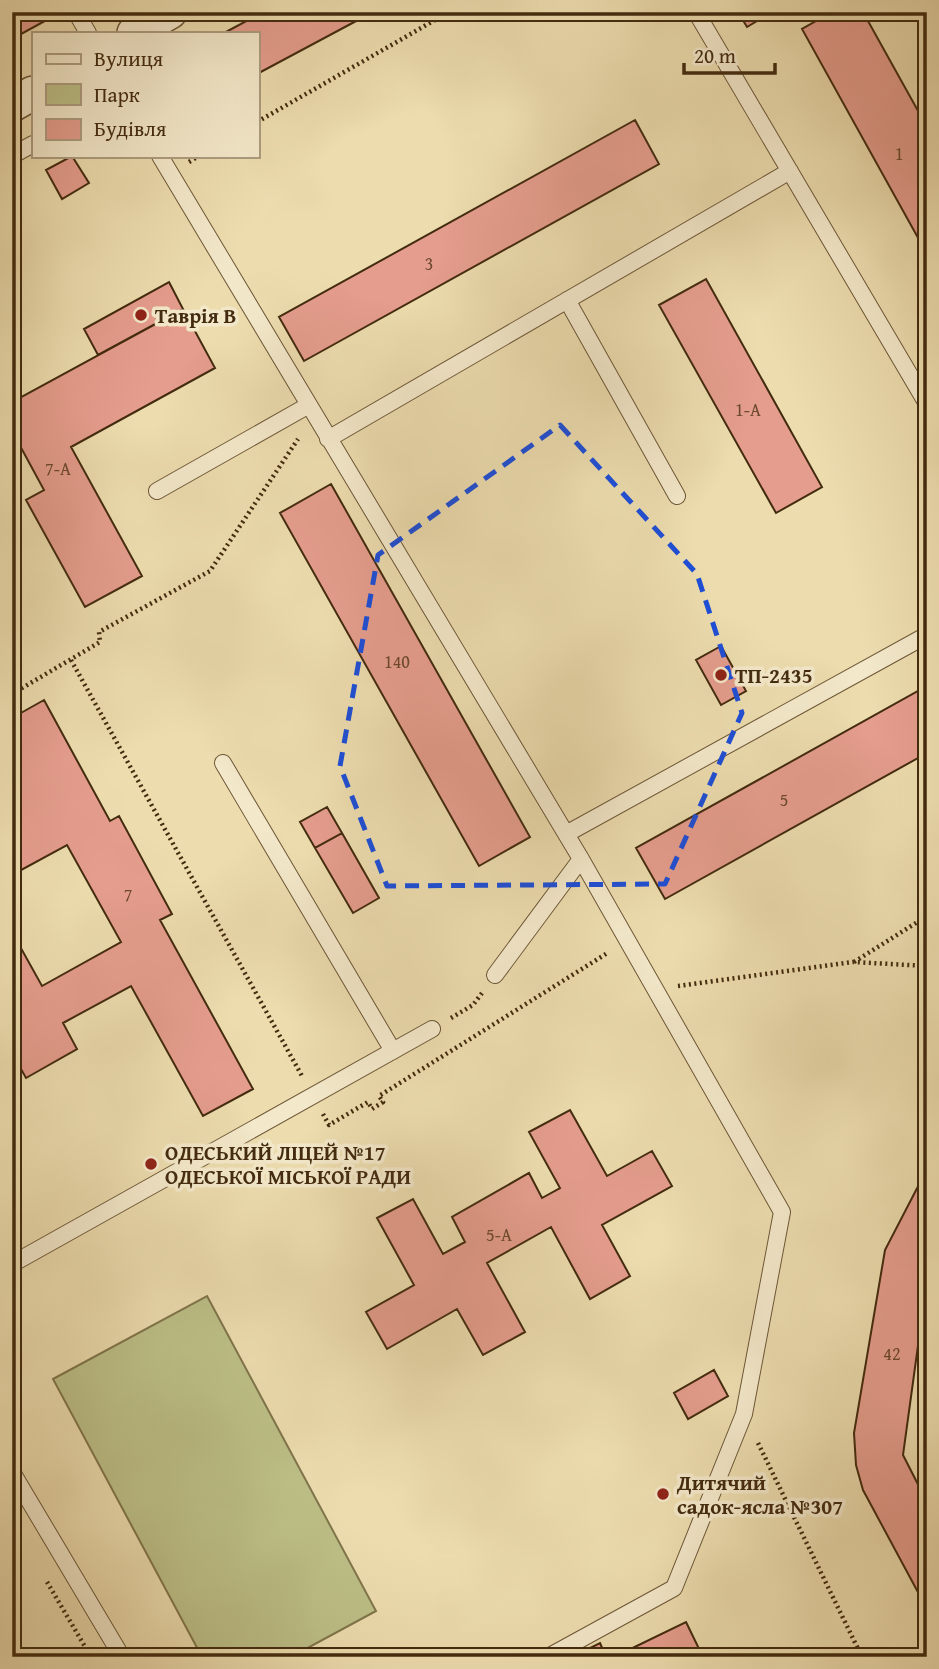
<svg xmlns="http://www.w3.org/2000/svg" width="939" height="1669" viewBox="0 0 939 1669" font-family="'Gentium Book Plus',serif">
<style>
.green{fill:#bcbf87;stroke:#80754b;stroke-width:2}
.building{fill:#e59d8d;stroke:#432b0f;stroke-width:2}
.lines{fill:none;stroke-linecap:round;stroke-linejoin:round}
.service-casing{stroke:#6d5737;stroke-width:18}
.minor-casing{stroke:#6d5737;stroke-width:36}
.path{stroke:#432b0f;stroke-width:4.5;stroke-dasharray:2 3.5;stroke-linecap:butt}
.service{stroke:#f3e8ca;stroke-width:16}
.minor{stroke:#f3e8ca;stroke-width:33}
.marked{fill:none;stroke:#1d4ed8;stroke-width:5;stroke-dasharray:14 9;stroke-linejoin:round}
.poi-dot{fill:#8f2418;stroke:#f3e8ca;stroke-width:2.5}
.labels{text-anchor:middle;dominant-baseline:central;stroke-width:7;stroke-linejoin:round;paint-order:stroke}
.number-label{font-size:18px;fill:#6c482e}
.poi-label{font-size:21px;font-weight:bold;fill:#432b0f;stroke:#f3e8ca;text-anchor:start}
</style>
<rect width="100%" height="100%" fill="#ecdcae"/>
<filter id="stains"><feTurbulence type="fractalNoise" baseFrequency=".00286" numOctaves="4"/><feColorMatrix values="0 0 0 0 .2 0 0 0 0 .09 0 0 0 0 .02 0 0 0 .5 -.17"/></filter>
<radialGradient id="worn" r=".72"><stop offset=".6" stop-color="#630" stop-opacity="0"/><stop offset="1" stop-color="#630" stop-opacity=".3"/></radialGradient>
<!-- green -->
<path class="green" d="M 207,1296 L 376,1611 L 291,1657 L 202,1657 L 53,1379 Z"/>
<!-- building -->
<path class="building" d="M 12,12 L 52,12 L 54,16 L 12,39 Z
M 263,12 L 373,12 L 257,74 L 257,33 L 224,33 Z
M 738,12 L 772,12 L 747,27 Z
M 832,12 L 863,12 L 927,127 L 927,254 L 802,29 Z
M 635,120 L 659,164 L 304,361 L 279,317 Z
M 72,156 L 89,183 L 62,199 L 46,170 Z
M 706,279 L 822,487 L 776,513 L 659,305 Z
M 169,282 L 183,309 L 98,355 L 84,329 Z
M 183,309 L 215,368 L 71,447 L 142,576 L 85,607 L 26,500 L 44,490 L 12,431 L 12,402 Z
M 331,484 L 530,837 L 479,866 L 280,513 Z
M 721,646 L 746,691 L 721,705 L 696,660 Z
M 927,686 L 927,753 L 665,899 L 636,848 Z
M 44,700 L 110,821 L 119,816 L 172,914 L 160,920 L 253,1089 L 203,1116 L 131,986 L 63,1023 L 77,1049 L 26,1078 L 12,1053 L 12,932 L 42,986 L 121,942 L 67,845 L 12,875 L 12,718 Z
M 327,807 L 342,833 L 315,848 L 300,822 Z
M 342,833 L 379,898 L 353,913 L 315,848 Z
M 570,1110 L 607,1176 L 652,1151 L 672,1186 L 602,1225 L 630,1276 L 590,1299 L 551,1227 L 487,1263 L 525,1332 L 483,1355 L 457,1309 L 387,1349 L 366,1312 L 414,1285 L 377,1218 L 413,1199 L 443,1254 L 465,1242 L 452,1217 L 529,1173 L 542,1198 L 560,1188 L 529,1132 Z
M 927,1169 L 927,1280 L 903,1455 L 927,1502 L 927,1609 L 863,1490 L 856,1465 L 854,1433 L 885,1250 Z
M 714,1370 L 728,1396 L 688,1419 L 674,1393 Z
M 686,1622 L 703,1657 L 614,1657 Z
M 600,1643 L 606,1657 L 580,1657 L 578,1654 Z"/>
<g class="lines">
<defs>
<path id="service" d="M 76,12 L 88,33
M 696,12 L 927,404
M 12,153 L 13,155 L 33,144
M 160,156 L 581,859 L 782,1212 L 744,1414 L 674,1588 L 548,1657
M 567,300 L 677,496
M 328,439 L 790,171
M 157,491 L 309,405
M 223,763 L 393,1051
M 566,834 L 927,635
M 495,975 L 581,859
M 12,1264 L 432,1029
M 12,1472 L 122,1657"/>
<path id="minor" d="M 134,33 L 170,12
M 12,105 L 33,93"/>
</defs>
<!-- service casing -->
<use href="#service" class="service-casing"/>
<!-- minor casing -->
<use href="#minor" class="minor-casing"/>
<!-- path -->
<path class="path" d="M 257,122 L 449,12
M 189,162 L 199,156
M 71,660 L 302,1076
M 12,694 L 100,642 L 99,632 L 210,571 L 298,439
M 854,962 L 927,916
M 678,986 L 853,962 L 927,966
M 451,1018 L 473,1005 L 482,993
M 323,1114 L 329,1125 L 368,1102 L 372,1109 L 383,1102 L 379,1096 L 609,952
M 758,1443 L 862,1657
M 47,1582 L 91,1657"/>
<!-- service -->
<use href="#service" class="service"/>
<!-- minor -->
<use href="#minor" class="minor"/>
</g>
<!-- marked area -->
<path class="marked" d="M 560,425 L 697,574 L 742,713 L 665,884 L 387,886 L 340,766 L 378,555 Z"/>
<!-- markers -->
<g class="poi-dot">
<circle cx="141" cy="315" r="7"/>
<circle cx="721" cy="675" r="7"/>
<circle cx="151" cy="1164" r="7"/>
<circle cx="663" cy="1494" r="7"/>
</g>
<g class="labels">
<!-- number labels -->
<g class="number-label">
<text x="899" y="153">1</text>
<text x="429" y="263">3</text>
<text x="748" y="409">1-А</text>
<text x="58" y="468">7-А</text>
<text x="397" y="661">140</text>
<text x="784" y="799">5</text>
<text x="128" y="894">7</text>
<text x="499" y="1234">5-А</text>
<text x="892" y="1353">42</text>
</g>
<!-- poi labels -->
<g class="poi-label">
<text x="155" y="315">Таврія В</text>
<text x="735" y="675">ТП-2435</text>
<text x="165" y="1152">ОДЕСЬКИЙ ЛІЦЕЙ №17<tspan x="165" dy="24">ОДЕСЬКОЇ МІСЬКОЇ РАДИ</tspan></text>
<text x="677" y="1482">Дитячий<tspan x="677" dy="24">садок-ясла №307</tspan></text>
</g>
</g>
<!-- margin -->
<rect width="939" height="1669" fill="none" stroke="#ecdcae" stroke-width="42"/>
<rect x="14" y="14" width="911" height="1641" fill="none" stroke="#432b0f" stroke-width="3.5"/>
<rect x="21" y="21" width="897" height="1627" fill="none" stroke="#432b0f" stroke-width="2"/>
<!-- legend -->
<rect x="32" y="32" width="228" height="126" fill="#f3e8ca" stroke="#ad9c7f" stroke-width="2"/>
<rect x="46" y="54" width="35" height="10" fill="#f3e8ca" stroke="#ad9c7f" stroke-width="2"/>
<text x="94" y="66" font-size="21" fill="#432b0f">Вулиця</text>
<rect x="46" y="84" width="35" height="21" fill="#bcbf87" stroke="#ad9c7f" stroke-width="2"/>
<text x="94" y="102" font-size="21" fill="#432b0f">Парк</text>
<rect x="46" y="119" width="35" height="21" fill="#e59d8d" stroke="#ad9c7f" stroke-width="2"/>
<text x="94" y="136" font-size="21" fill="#432b0f">Будівля</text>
<!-- scale -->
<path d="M684 63v10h91v-10" fill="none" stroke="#432b0f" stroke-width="3.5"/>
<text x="694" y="63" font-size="21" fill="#432b0f" stroke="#f3e8ca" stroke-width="5" paint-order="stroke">20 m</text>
<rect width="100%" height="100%" filter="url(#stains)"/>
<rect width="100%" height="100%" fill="url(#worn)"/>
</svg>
